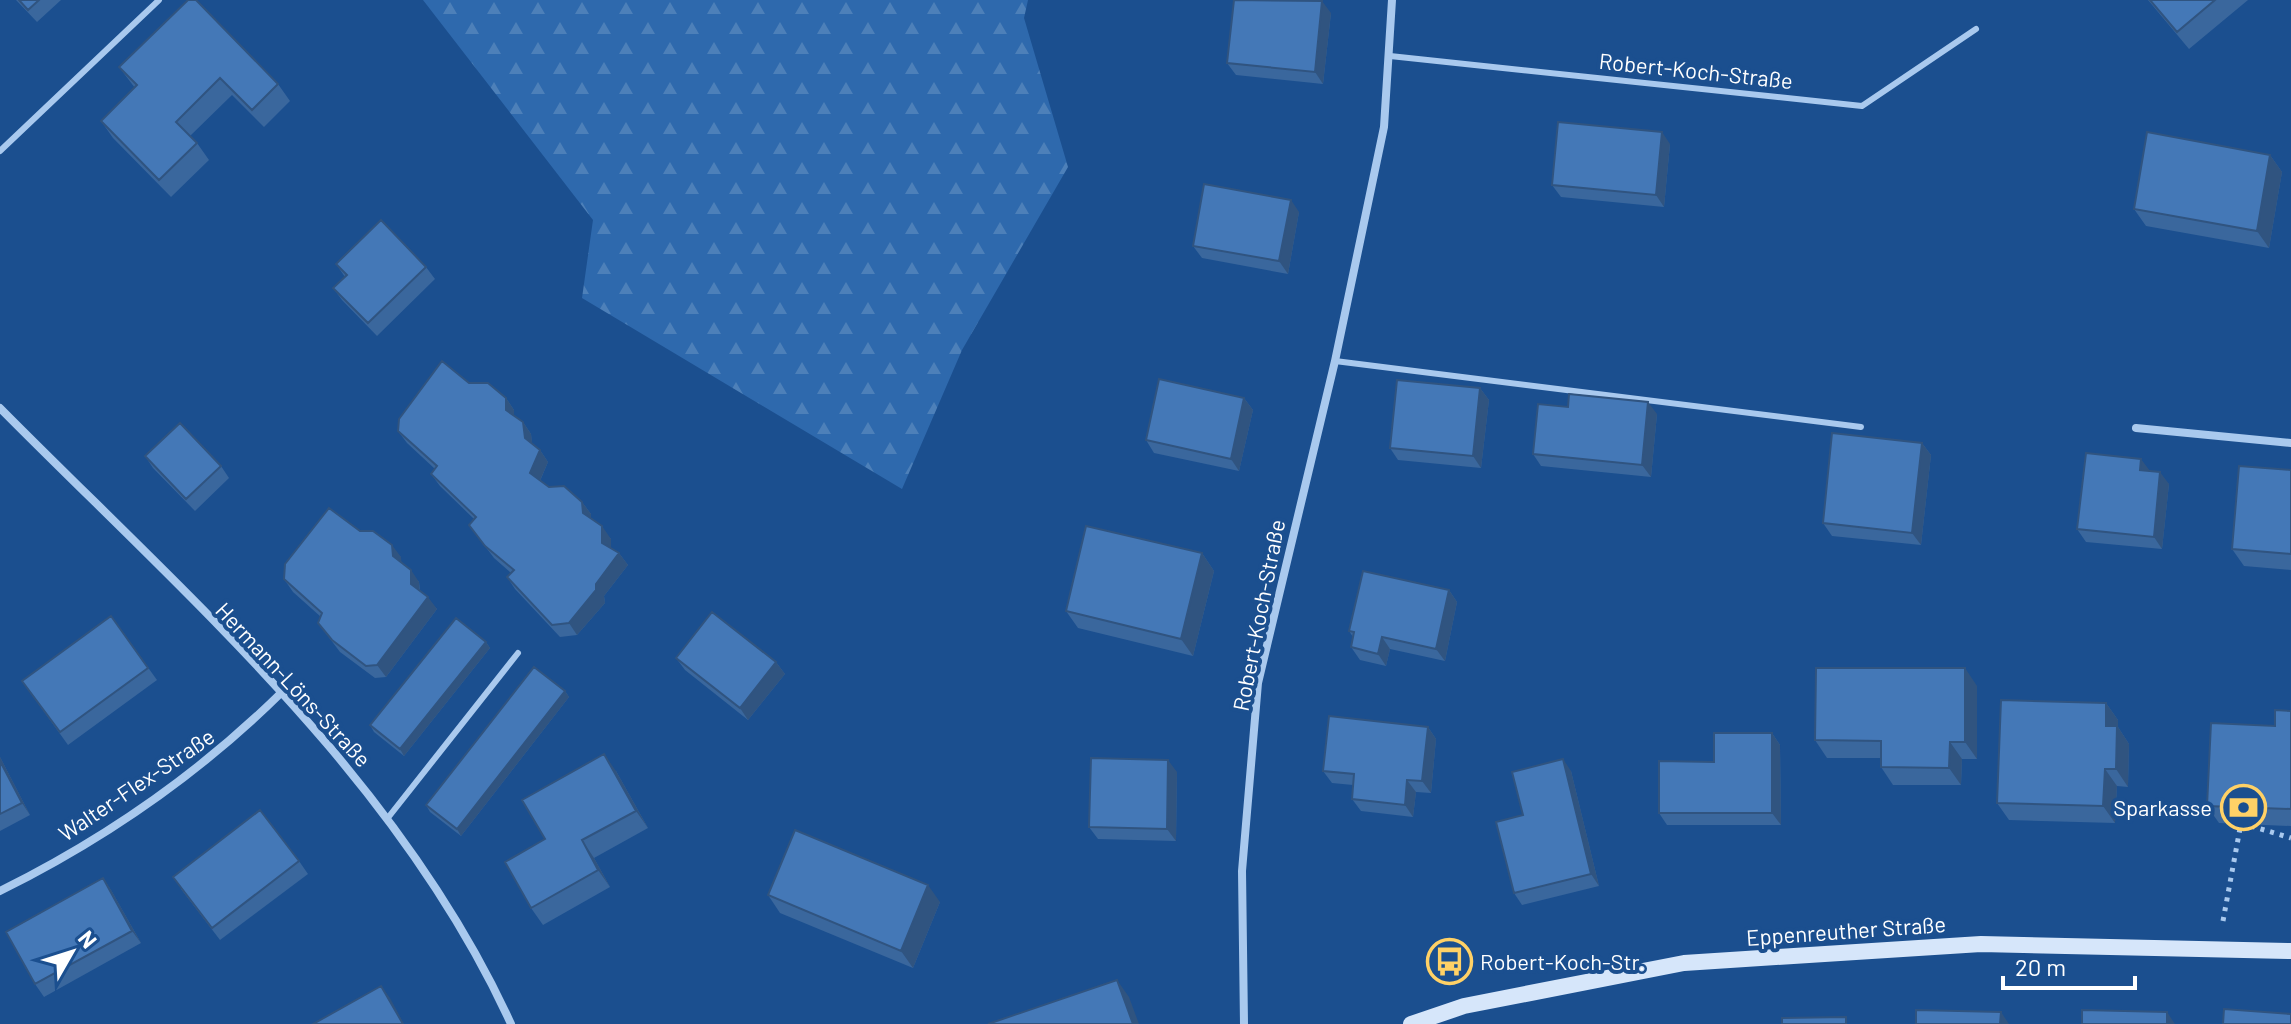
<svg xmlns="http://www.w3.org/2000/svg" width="2291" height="1024" viewBox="0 0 2291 1024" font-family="Barlow,sans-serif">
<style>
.forest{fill:url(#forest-firs)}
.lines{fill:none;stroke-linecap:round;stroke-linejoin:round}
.path{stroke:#a9c9ee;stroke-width:5;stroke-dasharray:4 6;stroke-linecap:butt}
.service{stroke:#a9c9ee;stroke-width:6}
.minor{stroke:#a9c9ee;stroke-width:8}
.secondary{stroke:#d6e6fa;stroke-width:16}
.wall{fill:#3a679d}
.shaded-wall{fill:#305480}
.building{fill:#4478b7;stroke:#305480;stroke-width:2}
.labels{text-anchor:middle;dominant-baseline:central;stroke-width:8;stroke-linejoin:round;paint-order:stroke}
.street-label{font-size:22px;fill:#fff;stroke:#1b4f8f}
.poi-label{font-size:22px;fill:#fff;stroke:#1b4f8f;text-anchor:end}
</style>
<defs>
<pattern id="forest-firs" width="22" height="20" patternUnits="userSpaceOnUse" patternTransform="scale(2)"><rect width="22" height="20" fill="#2e69ad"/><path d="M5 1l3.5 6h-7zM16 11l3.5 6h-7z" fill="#4d80b9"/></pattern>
</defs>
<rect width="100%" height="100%" fill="#1b4f8f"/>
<!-- forest -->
<path class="forest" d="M 423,0 L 1028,0 L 1024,18 L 1068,167 L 962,350 L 902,489 L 582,298 L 593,220 Z"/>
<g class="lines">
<!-- path -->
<path class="path" d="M 2223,921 L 2241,823 L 2291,838"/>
<!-- service -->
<path class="service" d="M 1390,56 L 1862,106 L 1976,29
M 0,151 L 159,0
M 1335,361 L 1861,427
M 387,819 L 518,653"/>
<!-- minor -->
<path class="minor" d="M 0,408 C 187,597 399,778 511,1024
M 2136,428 L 2291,443
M 0,891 C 103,840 200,773 282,692
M 1244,1024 L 1242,871 L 1258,683 L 1335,361 L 1384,127 L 1392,0"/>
<!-- secondary -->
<path class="secondary" d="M 1411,1024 L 1464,1006 L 1684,963 L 1981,944 L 2291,951"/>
</g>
<!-- wall -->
<path class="wall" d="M 16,0 L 61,0 L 37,22 Z
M 2148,0 L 2248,0 L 2189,49 Z
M 1331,13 L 1323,84 L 1236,75 L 1227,63 Z
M 119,67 L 278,84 L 290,101 L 264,127 L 232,95 L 190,136 L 197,143 L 209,160 L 171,197 L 113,138 L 101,121 L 135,88 Z
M 1670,144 L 1664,207 L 1561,197 L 1552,185 Z
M 2270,155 L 2282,172 L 2269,248 L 2146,226 L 2134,209 Z
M 1299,212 L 1288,274 L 1202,258 L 1193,246 Z
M 336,264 L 426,267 L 435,279 L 377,336 L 342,300 L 333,288 L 345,277 Z
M 469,383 L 506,398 L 514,410 L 514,416 L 523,422 L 531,434 L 532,444 L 540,450 L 548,462 L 540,481 L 549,487 L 582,502 L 591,514 L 591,518 L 611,539 L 611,548 L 619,553 L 628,565 L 604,596 L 605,603 L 577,635 L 560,637 L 515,589 L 507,577 L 511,573 L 494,558 L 469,525 L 474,519 L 440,486 L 431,474 L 435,469 L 407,443 L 398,431 Z
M 1480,388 L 1489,400 L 1481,468 L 1398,460 L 1390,448 Z
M 1244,398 L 1253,410 L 1239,471 L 1154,453 L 1146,440 Z
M 1657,414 L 1651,477 L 1541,466 L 1533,454 Z
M 1922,443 L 1931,455 L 1921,545 L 1832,536 L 1823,523 Z
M 145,456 L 221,466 L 229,478 L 195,511 L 153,468 Z
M 2291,470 L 2291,570 L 2244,566 L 2232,549 Z
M 2149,471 L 2169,484 L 2162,549 L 2086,542 L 2077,529 Z
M 360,531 L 401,557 L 401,563 L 419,582 L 420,590 L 437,609 L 386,677 L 375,678 L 340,652 L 318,623 L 321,617 L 293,592 L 284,579 Z
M 1202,553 L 1214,571 L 1193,656 L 1078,628 L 1066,611 Z
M 1449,590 L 1457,602 L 1445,661 L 1390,649 L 1386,666 L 1360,660 L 1351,647 L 1353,637 L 1349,631 Z
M 111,616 L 157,680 L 68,745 L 22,681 Z
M 486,642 L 490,648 L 404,756 L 374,732 L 370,725 Z
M 676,658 L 776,662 L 785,674 L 748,720 L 685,670 Z
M 1977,686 L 1977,759 L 1962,759 L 1961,785 L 1893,785 L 1881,767 L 1881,758 L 1827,758 L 1815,740 Z
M 565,691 L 569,697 L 461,836 L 430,812 L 426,805 Z
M 2106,703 L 2118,720 L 2118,727 L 2129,744 L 2128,787 L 2117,786 L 2115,823 L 2009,820 L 1997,803 Z
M 2291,711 L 2291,826 L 2219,823 L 2207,806 Z
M 1428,727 L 1436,739 L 1431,793 L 1416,792 L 1413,817 L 1361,811 L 1352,799 L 1353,785 L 1332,783 L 1323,771 Z
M 1772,733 L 1780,745 L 1781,825 L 1667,825 L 1659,813 L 1714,762 Z
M 0,757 L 30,815 L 0,831 Z
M 616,771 L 648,828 L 594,858 L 610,887 L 543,925 L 531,908 L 545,839 Z
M 1571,771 L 1599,886 L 1522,905 L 1514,893 L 1523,815 Z
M 1177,772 L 1176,841 L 1098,839 L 1089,827 Z
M 299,861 L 308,874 L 220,940 L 181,889 Z
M 103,878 L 111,890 L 141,943 L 44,997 L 35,984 Z
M 768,895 L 940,902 L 913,968 L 780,913 Z"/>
<!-- shaded-wall -->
<path class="shaded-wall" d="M 1322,1 L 1331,13 L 1323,84 L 1315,72 Z
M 1662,132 L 1670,144 L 1664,207 L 1656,195 Z
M 2270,155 L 2282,172 L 2269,248 L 2257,231 Z
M 1291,200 L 1299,212 L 1288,274 L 1279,261 Z
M 1480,388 L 1489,400 L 1481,468 L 1473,456 Z
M 506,398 L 514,410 L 514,422 L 506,410 Z
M 1244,398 L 1253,410 L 1239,471 L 1231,459 Z
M 1648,402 L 1657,414 L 1651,477 L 1642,465 Z
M 523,422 L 531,434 L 533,450 L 525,438 Z
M 1922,443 L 1931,455 L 1921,545 L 1912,533 Z
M 540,450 L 548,462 L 538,485 L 530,473 Z
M 2141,459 L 2150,471 L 2140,470 Z
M 2160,472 L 2169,484 L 2162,549 L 2154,537 Z
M 582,502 L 591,514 L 591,525 L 583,513 Z
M 602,526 L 611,539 L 611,555 L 602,543 Z
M 392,545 L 401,557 L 402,569 L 393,556 Z
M 619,553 L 628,565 L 604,596 L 605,603 L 577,635 L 569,623 Z
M 1202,553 L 1214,571 L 1193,656 L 1181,639 Z
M 411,570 L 419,582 L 420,596 L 411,584 Z
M 1449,590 L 1457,602 L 1445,661 L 1436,649 Z
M 428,597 L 437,609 L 386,677 L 377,665 Z
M 1382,637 L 1390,649 L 1386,666 L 1378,654 Z
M 486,642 L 490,648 L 404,756 L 400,749 Z
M 776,662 L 785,674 L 748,720 L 740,708 Z
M 1965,668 L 1977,686 L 1977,759 L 1965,742 Z
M 565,691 L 569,697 L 461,836 L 457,829 Z
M 2106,703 L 2118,720 L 2118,727 L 2129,744 L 2128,787 L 2116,769 L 2106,726 Z
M 1428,727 L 1436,739 L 1431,793 L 1422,781 Z
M 1772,733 L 1780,745 L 1781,825 L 1772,813 Z
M 1950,742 L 1962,759 L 1961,785 L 1949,768 Z
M 604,754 L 616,771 L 648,828 L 636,811 Z
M 0,757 L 30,815 L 22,803 L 0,761 Z
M 1563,759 L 1571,771 L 1599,886 L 1591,874 Z
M 1168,760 L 1177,772 L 1176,841 L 1167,829 Z
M 2105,769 L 2117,786 L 2115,823 L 2103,806 Z
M 1407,780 L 1416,792 L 1413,817 L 1405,805 Z
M 582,840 L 594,858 L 610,887 L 598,870 Z
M 103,878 L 111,890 L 141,943 L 132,931 Z
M 928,885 L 940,902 L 913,968 L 901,951 Z
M 1117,980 L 1129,997 L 1139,1024 L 1133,1024 Z
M 381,986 L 390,998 L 404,1024 L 403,1024 Z
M 2001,1012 L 2009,1024 L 2000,1024 Z
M 2167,1012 L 2175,1024 L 2167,1024 Z"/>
<!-- building -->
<path class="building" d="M 19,0 L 39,0 L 28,10 Z
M 188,0 L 196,0 L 278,84 L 252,110 L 220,78 L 176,122 L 197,143 L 159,180 L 101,121 L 137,85 L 119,67 Z
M 1234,0 L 1322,1 L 1315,72 L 1227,63 Z
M 2150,0 L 2215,0 L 2177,32 Z
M 1558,122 L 1662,132 L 1656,195 L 1552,185 Z
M 2147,132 L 2270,155 L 2257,231 L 2134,209 Z
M 1204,184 L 1291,200 L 1279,261 L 1193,246 Z
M 381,220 L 426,267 L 368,323 L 333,288 L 347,275 L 336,264 Z
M 442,361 L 469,383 L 488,383 L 506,398 L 506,410 L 523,422 L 525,438 L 540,450 L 530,473 L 549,487 L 564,486 L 582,502 L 583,513 L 602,526 L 602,543 L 619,553 L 596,584 L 596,590 L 569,623 L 552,625 L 507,577 L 514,570 L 485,546 L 469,525 L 476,517 L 431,474 L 437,466 L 398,431 L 399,419 Z
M 1159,379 L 1244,398 L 1231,459 L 1146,440 Z
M 1397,380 L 1480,388 L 1473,456 L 1390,448 Z
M 1569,394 L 1648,402 L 1642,465 L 1533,454 L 1538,404 L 1568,407 Z
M 180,423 L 221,466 L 186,499 L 145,456 Z
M 1832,433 L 1922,443 L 1912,533 L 1823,523 Z
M 2086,453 L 2141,459 L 2140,470 L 2160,472 L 2154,537 L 2077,529 Z
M 2239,466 L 2291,470 L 2291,554 L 2232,549 Z
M 329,508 L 360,531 L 373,531 L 392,545 L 393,556 L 411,570 L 411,584 L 428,597 L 377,665 L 366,666 L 332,640 L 318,623 L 322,613 L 284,579 L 285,564 Z
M 1086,526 L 1202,553 L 1181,639 L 1066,611 Z
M 1363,571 L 1449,590 L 1436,649 L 1382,637 L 1378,654 L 1351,647 L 1354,632 L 1349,631 Z
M 712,612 L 776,662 L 740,708 L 676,658 Z
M 111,616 L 148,668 L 60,732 L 22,681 Z
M 456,618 L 486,642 L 400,749 L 370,725 Z
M 534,667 L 565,691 L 457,829 L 426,805 Z
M 1816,668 L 1965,668 L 1965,742 L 1950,742 L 1949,768 L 1881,767 L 1881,741 L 1815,740 Z
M 2001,700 L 2106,703 L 2106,726 L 2117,726 L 2116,769 L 2105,769 L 2103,806 L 1997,803 Z
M 2275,710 L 2291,711 L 2291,809 L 2207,806 L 2211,723 L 2275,726 Z
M 1329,716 L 1428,727 L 1422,781 L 1407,780 L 1405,805 L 1352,799 L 1354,774 L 1323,771 Z
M 1714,733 L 1772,733 L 1772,813 L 1659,813 L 1659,761 L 1714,762 Z
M 604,754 L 636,811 L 582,840 L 598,870 L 531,908 L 505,862 L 545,839 L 522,800 Z
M 1091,758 L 1168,760 L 1167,829 L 1089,827 Z
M 1563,759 L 1591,874 L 1514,893 L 1496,822 L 1523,815 L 1512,772 Z
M 0,761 L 22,803 L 0,814 Z
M 260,810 L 299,861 L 212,928 L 173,877 Z
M 795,830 L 928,885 L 901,951 L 768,895 Z
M 103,878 L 132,931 L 35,984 L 6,932 Z
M 1117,980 L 1133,1024 L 988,1024 Z
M 381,986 L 403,1024 L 313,1024 Z
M 2224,1009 L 2291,1014 L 2291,1024 L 2223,1024 Z
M 1916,1010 L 2001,1012 L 2000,1024 L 1916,1024 Z
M 2082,1010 L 2167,1012 L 2167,1024 L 2082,1024 Z
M 1846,1017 L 1846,1024 L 1782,1024 L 1782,1018 Z"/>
<!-- icons -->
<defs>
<symbol id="bank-ring" viewBox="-11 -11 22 22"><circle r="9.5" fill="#1b4f8f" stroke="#ffd166" stroke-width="1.5"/><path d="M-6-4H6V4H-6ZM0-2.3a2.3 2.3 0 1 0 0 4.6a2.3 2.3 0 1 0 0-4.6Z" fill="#ffd166"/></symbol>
<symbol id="bus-ring" viewBox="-11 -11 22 22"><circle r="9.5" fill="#1b4f8f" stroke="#ffd166" stroke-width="1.5"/><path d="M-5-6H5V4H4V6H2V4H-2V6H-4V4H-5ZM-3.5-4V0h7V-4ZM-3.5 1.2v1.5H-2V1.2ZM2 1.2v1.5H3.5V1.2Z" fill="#ffd166"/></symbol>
</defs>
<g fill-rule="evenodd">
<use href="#bank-ring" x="2218" y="782" width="51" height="51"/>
<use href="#bus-ring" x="1424" y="936" width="51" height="51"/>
</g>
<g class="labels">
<!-- street labels -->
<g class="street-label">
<text transform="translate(1696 70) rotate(6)">Robert-Koch-Straße</text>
<text transform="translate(1258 615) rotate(-79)">Robert-Koch-Straße</text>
<text transform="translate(294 684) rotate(47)">Hermann-Löns-Straße</text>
<text transform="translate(136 784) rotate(-34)">Walter-Flex-Straße</text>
<text transform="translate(1846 930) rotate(-4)">Eppenreuther Straße</text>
</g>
<!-- poi labels -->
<g class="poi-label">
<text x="2212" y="807">Sparkasse</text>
<text x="1480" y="961" text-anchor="start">Robert-Koch-Str.</text>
</g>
</g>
<!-- north arrow -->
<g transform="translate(72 952) rotate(51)" stroke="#1b4f8f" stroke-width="6" paint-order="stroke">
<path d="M0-6L14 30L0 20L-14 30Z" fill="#ffffff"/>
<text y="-12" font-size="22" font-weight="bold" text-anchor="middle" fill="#ffffff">N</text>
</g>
<!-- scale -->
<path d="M2003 976v12h132v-12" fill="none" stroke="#ffffff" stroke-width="4"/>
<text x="2015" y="976" font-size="24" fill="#ffffff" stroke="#1b4f8f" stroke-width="6" paint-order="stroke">20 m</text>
</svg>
